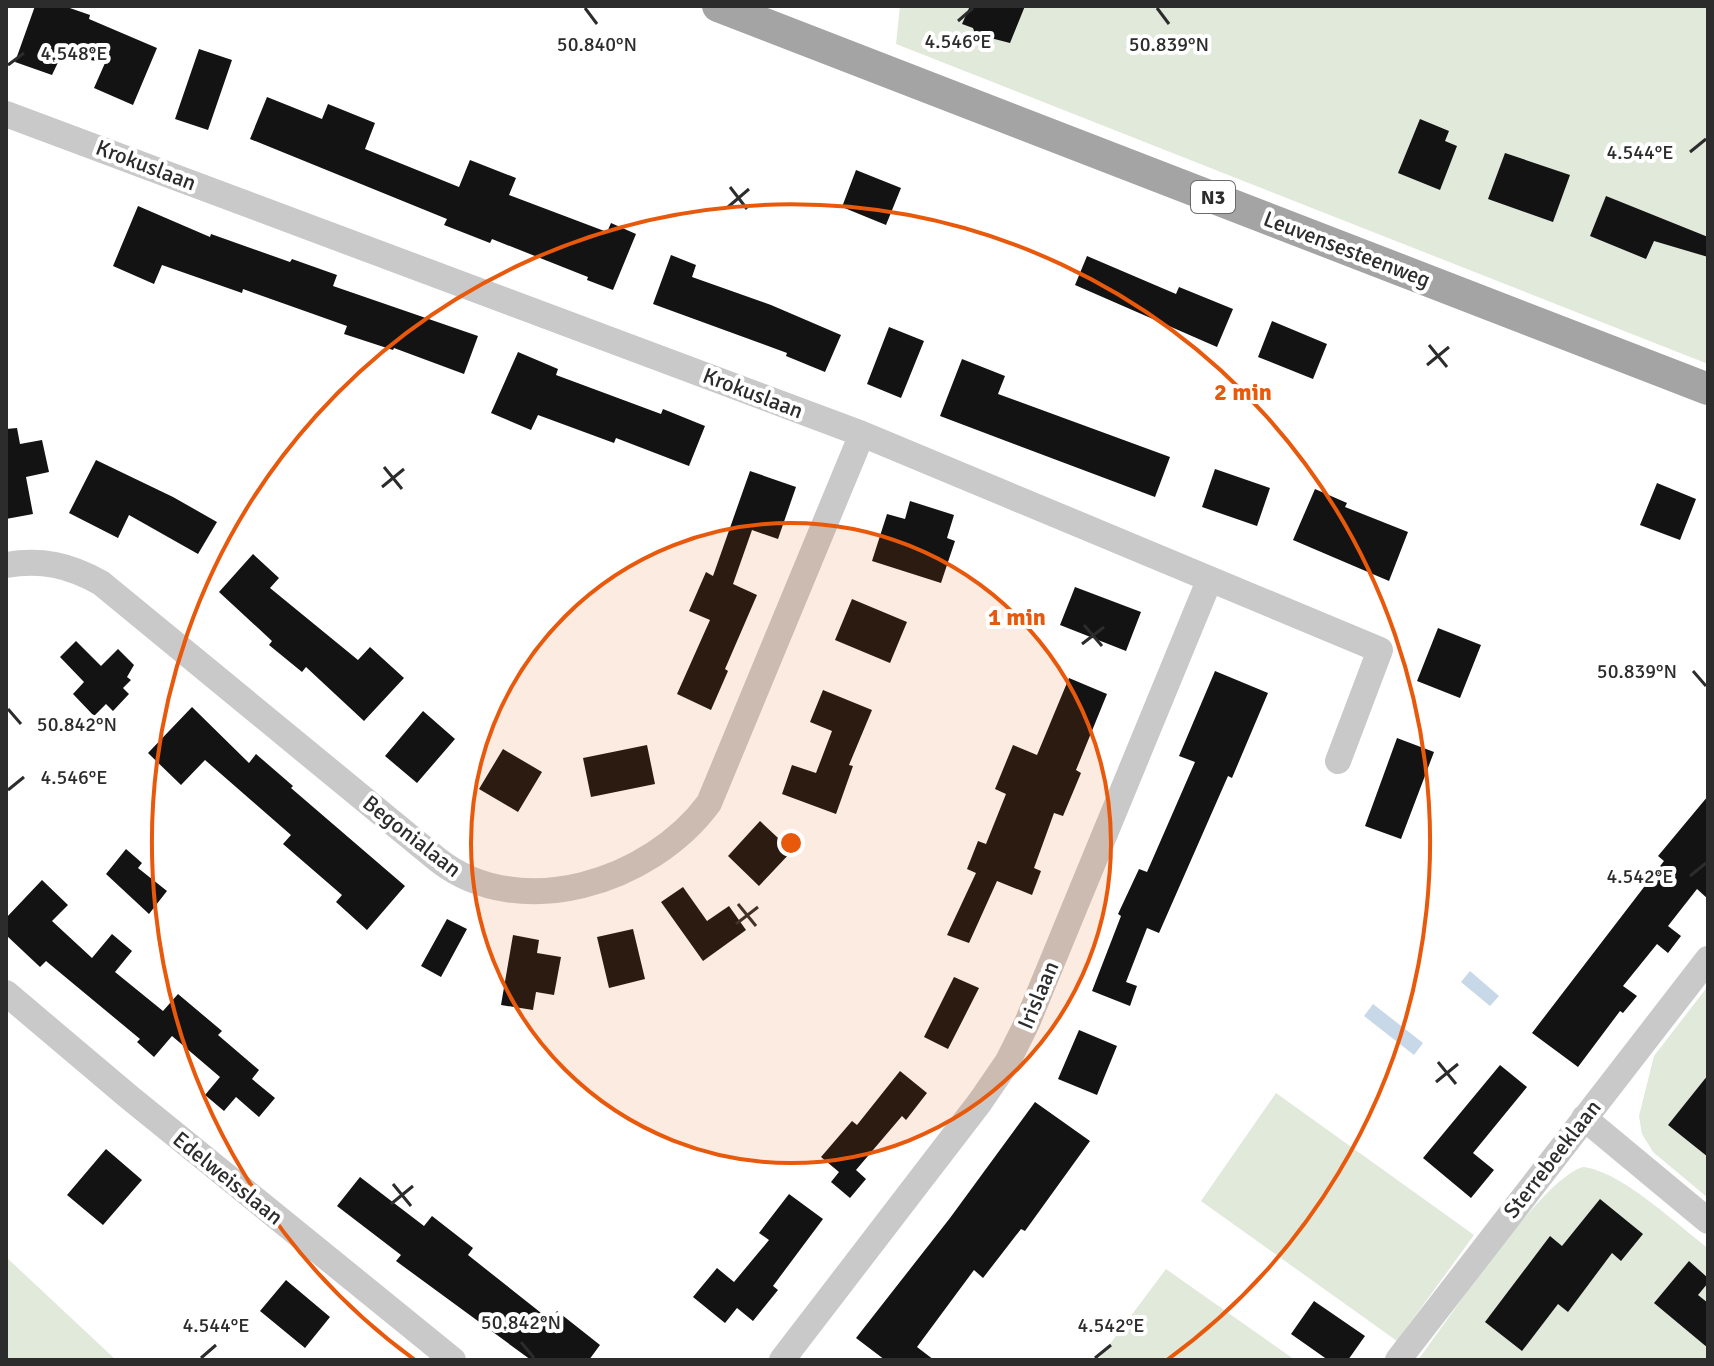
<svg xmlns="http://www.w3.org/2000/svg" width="1714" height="1366" viewBox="0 0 1714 1366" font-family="Signika,sans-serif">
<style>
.green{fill:#e1e9da}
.water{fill:#c7d8e8}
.building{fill:#131313}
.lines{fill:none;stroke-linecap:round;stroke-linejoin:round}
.minor{stroke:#c9c9c9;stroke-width:26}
.major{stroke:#a4a4a4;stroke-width:32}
.ticks{fill:none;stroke:#2c2c2c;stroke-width:3}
.ring{fill:none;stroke:#e8590c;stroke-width:4}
.labels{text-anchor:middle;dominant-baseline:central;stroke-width:8;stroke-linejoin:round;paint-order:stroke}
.shield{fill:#fff;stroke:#6b6b6b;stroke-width:2}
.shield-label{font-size:20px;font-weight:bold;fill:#2c2c2c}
.street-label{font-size:22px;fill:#2c2c2c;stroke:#fff}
.ticks-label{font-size:20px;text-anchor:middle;fill:#2c2c2c;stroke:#fff;stroke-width:8;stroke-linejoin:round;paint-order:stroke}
.centre{fill:#e8590c;stroke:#fff;stroke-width:4}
.ring-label{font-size:24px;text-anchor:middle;font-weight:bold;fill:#e8590c;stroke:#fff;stroke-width:8;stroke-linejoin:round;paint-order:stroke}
</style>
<rect width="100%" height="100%" fill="#fff"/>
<!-- green -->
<path class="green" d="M 900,6 L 1708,6 L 1708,364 L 896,44 Z
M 1708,986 L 1708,1198 L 1653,1152 L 1642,1134 L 1639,1116 L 1654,1056 Z
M 1276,1093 L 1474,1235 L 1397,1341 L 1201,1201 Z
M 1583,1167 C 1621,1171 1676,1224 1708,1248 L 1708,1360 L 1418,1360 C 1448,1320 1541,1179 1583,1167 Z
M 6,1257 L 116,1360 L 6,1360 Z
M 1166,1269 L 1295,1360 L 1098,1360 Z"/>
<!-- water -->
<path class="water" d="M 1470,971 L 1499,996 L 1490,1006 L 1461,982 Z
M 1373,1004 L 1423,1043 L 1414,1055 L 1364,1016 Z"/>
<!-- building -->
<path class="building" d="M 35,6 L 64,6 L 90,15 L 89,19 L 157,48 L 133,105 L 94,88 L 105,63 L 62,54 L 52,75 L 15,62 Z
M 970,6 L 1025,6 L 1010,43 L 975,34 L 973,28 L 962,24 Z
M 199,49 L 232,60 L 208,130 L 175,119 Z
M 267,97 L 322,119 L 328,104 L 375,123 L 365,149 L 459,187 L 470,160 L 516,178 L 509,195 L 607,232 L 611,223 L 636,234 L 613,290 L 587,280 L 588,277 L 492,239 L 490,243 L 444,225 L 447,219 L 250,139 Z
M 1420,119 L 1449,131 L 1445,141 L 1457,146 L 1440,190 L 1398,173 Z
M 1505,153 L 1570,175 L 1553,222 L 1488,199 Z
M 856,170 L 901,188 L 886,225 L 842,207 Z
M 1606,196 L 1708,237 L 1708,257 L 1654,241 L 1646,259 L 1590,236 Z
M 138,206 L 210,237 L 211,234 L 290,262 L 292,259 L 337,275 L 333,286 L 478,336 L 464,374 L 394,348 L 393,350 L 344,334 L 347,326 L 243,289 L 242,293 L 162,265 L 154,284 L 113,266 Z
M 671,255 L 696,265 L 692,277 L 771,305 L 841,335 L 825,372 L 786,356 L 787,353 L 653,304 Z
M 1087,256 L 1176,294 L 1179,287 L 1233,309 L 1217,347 L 1075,285 Z
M 1272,321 L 1327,344 L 1313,379 L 1258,357 Z
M 889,327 L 924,341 L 901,398 L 867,384 Z
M 518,352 L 558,369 L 556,375 L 661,414 L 663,409 L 705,426 L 689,466 L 616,438 L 614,443 L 538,415 L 531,430 L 491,413 Z
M 962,359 L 1005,376 L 998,394 L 1170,457 L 1155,497 L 940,416 Z
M 17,428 L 20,444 L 42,440 L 49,472 L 26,477 L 33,514 L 6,519 L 6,429 Z
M 96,460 L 173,497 L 217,522 L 198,554 L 129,515 L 118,538 L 69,513 Z
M 1215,469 L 1270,488 L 1257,526 L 1202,507 Z
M 750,471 L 796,487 L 778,539 L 752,530 L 733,584 L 757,595 L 725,669 L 728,671 L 711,710 L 677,694 L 710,620 L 689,611 L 706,572 L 713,576 Z
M 1657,483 L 1696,499 L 1680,540 L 1640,525 Z
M 1315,489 L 1347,503 L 1345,507 L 1408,532 L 1389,581 L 1293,540 Z
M 910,501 L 954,515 L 947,538 L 955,541 L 941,583 L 872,561 L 887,514 L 905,519 Z
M 253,554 L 279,578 L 270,588 L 358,660 L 370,647 L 404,678 L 364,721 L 306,667 L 302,672 L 269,645 L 272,641 L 219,592 Z
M 1075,587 L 1141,612 L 1126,651 L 1060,625 Z
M 852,599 L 907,622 L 890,663 L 835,640 Z
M 1438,628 L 1481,645 L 1460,698 L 1417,681 Z
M 76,641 L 101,666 L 118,649 L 134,665 L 127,677 L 131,680 L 123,688 L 129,694 L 113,711 L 106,704 L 94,716 L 73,694 L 84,682 L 60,657 Z
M 1215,671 L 1268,693 L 1232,778 L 1228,776 L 1159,933 L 1147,928 L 1126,982 L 1137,986 L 1130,1006 L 1092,991 L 1121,916 L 1118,914 L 1139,869 L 1147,872 L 1195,762 L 1179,756 Z
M 1069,678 L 1107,694 L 1076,770 L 1081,773 L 1063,816 L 1054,813 L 1034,868 L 1041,871 L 1032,895 L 997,881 L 969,943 L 947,935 L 976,873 L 967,869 L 978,841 L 986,844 L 1006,794 L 995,789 L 1013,745 L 1037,755 Z
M 823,690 L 872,710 L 849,765 L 853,766 L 836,814 L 782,794 L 792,765 L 816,773 L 832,731 L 810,722 Z
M 192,707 L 249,763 L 256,754 L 293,786 L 291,788 L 405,886 L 367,930 L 336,902 L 342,895 L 283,844 L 291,835 L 205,760 L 181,785 L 148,753 Z
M 423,711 L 455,739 L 417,783 L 385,756 Z
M 1397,738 L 1434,752 L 1401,839 L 1365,826 Z
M 647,745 L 655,784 L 591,797 L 583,758 Z
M 503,749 L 542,772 L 518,812 L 479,789 Z
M 1708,796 L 1708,899 L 1697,889 L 1668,926 L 1681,936 L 1668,953 L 1657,944 L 1623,986 L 1637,996 L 1623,1013 L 1620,1011 L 1578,1067 L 1532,1033 L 1664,861 L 1658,856 Z
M 760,821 L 792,851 L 759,886 L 728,856 Z
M 126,849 L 142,863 L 138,868 L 167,891 L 149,914 L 106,874 Z
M 42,880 L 68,905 L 52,921 L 92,958 L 112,934 L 132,951 L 115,972 L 163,1011 L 178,994 L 222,1031 L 218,1035 L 259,1070 L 252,1079 L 275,1098 L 259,1117 L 236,1097 L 224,1111 L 205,1095 L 220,1077 L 172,1036 L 154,1057 L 137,1042 L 140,1039 L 46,961 L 40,967 L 6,935 L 6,918 Z
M 683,887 L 707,921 L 729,906 L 746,930 L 703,961 L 661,902 Z
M 447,919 L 467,929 L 441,977 L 421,966 Z
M 633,929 L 645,979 L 609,988 L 597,937 Z
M 513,935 L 539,940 L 537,953 L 561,957 L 554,995 L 536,992 L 533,1010 L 501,1005 Z
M 954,977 L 979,988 L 948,1049 L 924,1037 Z
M 1079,1030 L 1117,1046 L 1097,1095 L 1058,1079 Z
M 1500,1065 L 1527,1087 L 1473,1153 L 1494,1170 L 1471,1198 L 1423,1158 Z
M 900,1071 L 927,1093 L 906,1120 L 902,1116 L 856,1170 L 866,1179 L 850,1198 L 831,1182 L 839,1172 L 821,1157 L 852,1121 L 857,1125 Z
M 1708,1075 L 1708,1157 L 1668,1125 Z
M 1035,1102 L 1090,1141 L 1025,1231 L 1021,1229 L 983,1278 L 974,1270 L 917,1347 L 934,1360 L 885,1360 L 856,1338 L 950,1218 Z
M 106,1149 L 142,1180 L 103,1225 L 67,1195 Z
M 360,1177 L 424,1226 L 432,1216 L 473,1248 L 468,1255 L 550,1320 L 557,1311 L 600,1345 L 589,1360 L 531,1360 L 396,1261 L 401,1255 L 337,1206 Z
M 789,1194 L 823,1219 L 773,1286 L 778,1290 L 753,1321 L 737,1308 L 725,1323 L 693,1297 L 717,1268 L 734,1282 L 769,1240 L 759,1233 Z
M 1600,1199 L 1643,1234 L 1621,1261 L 1612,1253 L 1568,1312 L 1558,1304 L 1522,1351 L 1485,1322 L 1550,1236 L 1562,1246 Z
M 1689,1261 L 1708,1278 L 1708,1283 L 1698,1295 L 1708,1303 L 1708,1348 L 1654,1303 Z
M 286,1280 L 330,1317 L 305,1348 L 260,1311 Z
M 1314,1301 L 1365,1336 L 1348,1360 L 1328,1360 L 1291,1334 Z"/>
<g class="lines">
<!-- minor -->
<path class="minor" d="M 6,114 L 862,434 L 1380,650 L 1338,761
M 6,565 C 42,559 69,565 101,583 L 438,860 C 520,924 651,882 709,803 L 862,434
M 6,993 L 129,1097 L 453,1360
M 1584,1118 L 1708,1221
M 782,1360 L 980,1102 L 1008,1061 L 1027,1023 L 1209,581
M 1398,1360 L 1708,959"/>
<!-- major -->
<path class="major" d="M 718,6 L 1708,389"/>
</g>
<!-- ticks -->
<path class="ticks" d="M 585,8 L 597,24M 1157,8 L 1169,24M 958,21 L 973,8M 8,65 L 24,53M 1690,152 L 1706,139M 730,187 L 747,209M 728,207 L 749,189M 1429,345 L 1447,367M 1427,365 L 1449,347M 384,467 L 402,489M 382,487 L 404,469M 1084,625 L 1102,646M 1082,644 L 1104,627M 1693,671 L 1706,686M 8,709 L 21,724M 8,790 L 24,777M 1690,876 L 1706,863M 738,904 L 756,926M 736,924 L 758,907M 1438,1062 L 1456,1084M 1436,1082 L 1458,1064M 393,1184 L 411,1206M 391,1204 L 413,1186M 521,1342 L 534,1358M 201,1358 L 216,1345M 1095,1358 L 1111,1345"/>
<!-- distance rings -->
<circle cx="791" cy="843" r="320" fill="#e8590c" fill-opacity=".12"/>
<g class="ring">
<circle cx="791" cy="843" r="320"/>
<path d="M415 1360A639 639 0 1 1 1167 1360"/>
</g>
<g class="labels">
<!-- shield labels -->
<rect class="shield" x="1191" y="181" width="44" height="32" rx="6"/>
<g class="shield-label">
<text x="1213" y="197">N3</text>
</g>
<!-- street labels -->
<g class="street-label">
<text transform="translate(146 165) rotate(21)">Krokuslaan</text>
<text transform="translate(1347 249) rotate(21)">Leuvensesteenweg</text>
<text transform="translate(753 393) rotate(21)">Krokuslaan</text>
<text transform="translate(412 836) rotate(38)">Begonialaan</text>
<text transform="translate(1038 995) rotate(-67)">Irislaan</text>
<text transform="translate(1552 1159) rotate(-52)">Sterrebeeklaan</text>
<text transform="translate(228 1178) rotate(39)">Edelweisslaan</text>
</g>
</g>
<g class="ticks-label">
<text x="958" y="48">4.546°E</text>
<text x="597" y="51">50.840°N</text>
<text x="1169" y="51">50.839°N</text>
<text x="74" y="60">4.548°E</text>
<text x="1640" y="159">4.544°E</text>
<text x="1637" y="678">50.839°N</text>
<text x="77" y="731">50.842°N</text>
<text x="74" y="784">4.546°E</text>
<text x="1640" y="883">4.542°E</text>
<text x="521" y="1329">50.842°N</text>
<text x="216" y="1332">4.544°E</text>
<text x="1111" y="1332">4.542°E</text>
</g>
<circle cx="791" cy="843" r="12" class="centre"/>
<g class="ring-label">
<text x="1243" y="400">2 min</text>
<text x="1017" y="625">1 min</text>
</g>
<!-- border -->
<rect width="1714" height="1366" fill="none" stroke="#2c2c2c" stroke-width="16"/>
</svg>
